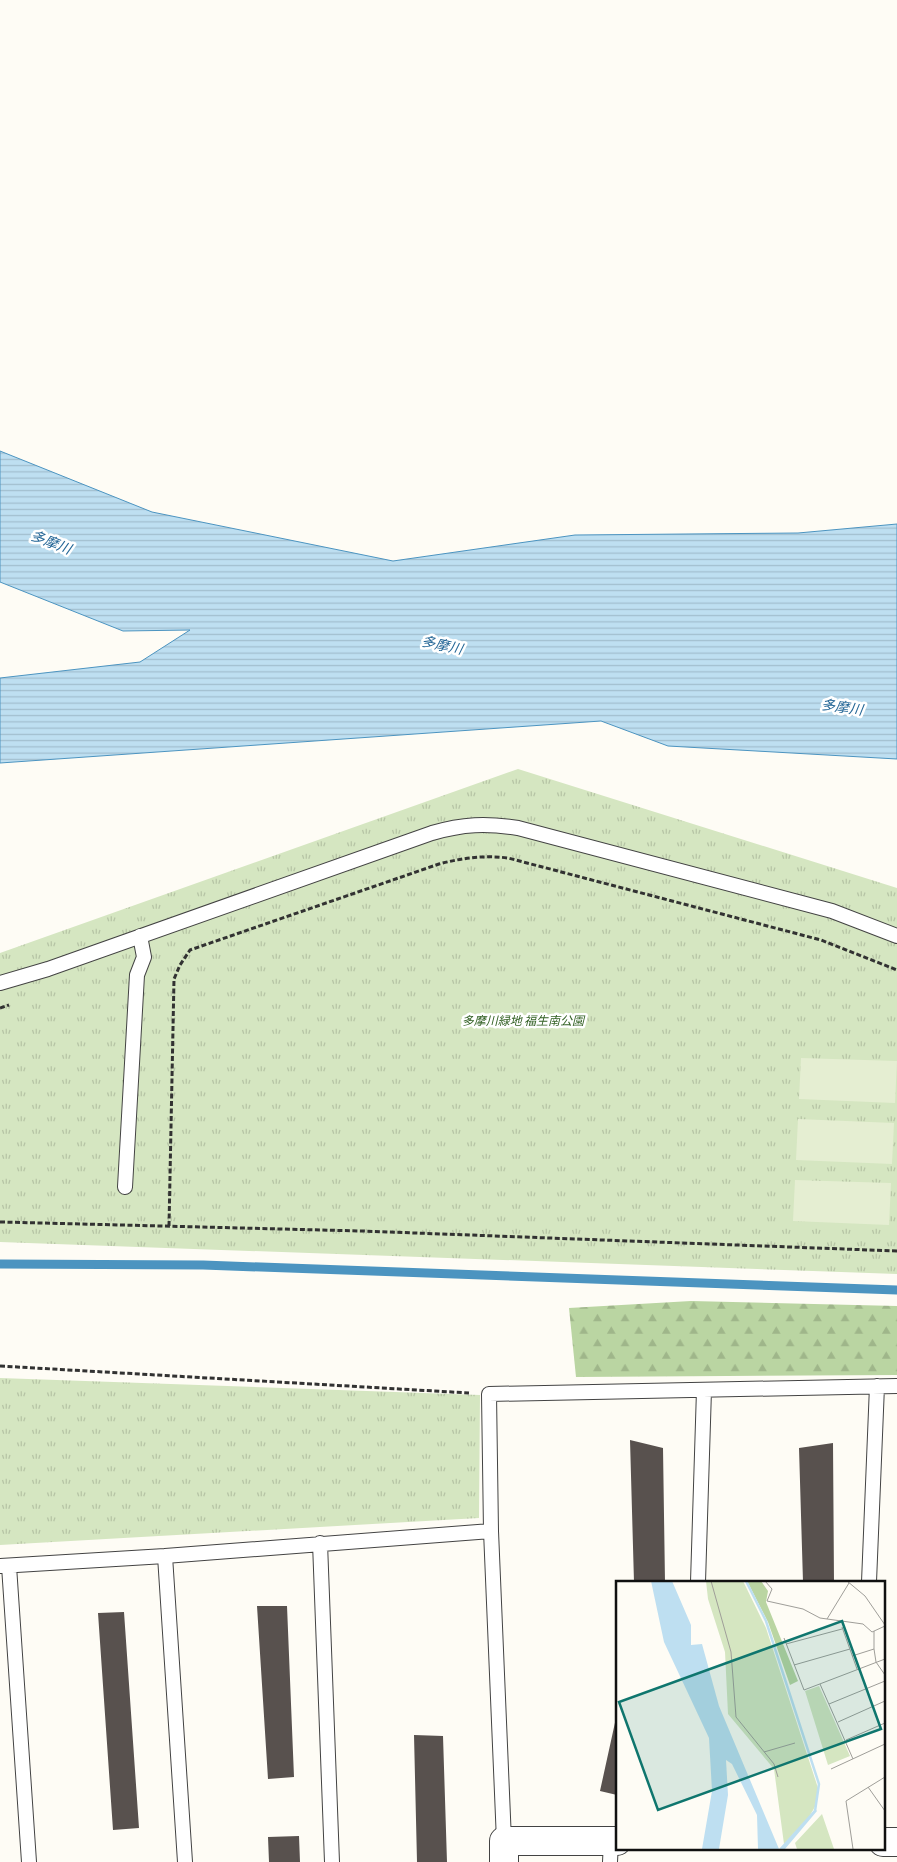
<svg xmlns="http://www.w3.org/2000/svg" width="897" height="1862" viewBox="0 0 897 1862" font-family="'Crimson Pro','Noto Sans JP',serif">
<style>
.forest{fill:url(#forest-firs)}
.park{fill:url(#park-tufts)}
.pitch{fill:#e5eed2}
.water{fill:url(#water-rules);stroke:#4c94c0}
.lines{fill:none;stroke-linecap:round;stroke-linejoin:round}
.stream{stroke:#4c94c0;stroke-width:9}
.building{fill:#58514e}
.lane-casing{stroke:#434343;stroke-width:16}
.street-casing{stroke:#434343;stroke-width:30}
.path{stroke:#323232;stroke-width:3;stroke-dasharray:5 2.5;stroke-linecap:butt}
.lane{stroke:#fff;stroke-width:14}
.street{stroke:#fff;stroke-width:28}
.labels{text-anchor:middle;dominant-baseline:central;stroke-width:5;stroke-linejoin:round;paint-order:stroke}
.park-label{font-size:12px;font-style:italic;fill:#346226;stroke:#fff}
.water-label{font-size:14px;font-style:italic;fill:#256797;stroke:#fff}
.inset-river{fill:none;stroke:#bedff1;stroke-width:2.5}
.inset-road{fill:none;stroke:#9f9e99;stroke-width:1}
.view{fill:#0f766e;fill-opacity:0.15;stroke:#0f766e;stroke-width:2.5}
.inset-edge{fill:none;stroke:#101010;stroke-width:2.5}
</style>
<defs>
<pattern id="forest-firs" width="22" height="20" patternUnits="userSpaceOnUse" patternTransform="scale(1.25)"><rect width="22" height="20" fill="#bad5a2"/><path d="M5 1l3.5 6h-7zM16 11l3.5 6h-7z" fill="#9fb68a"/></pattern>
<pattern id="park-tufts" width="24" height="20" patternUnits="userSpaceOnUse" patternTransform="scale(1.25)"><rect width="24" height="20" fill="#d5e6c1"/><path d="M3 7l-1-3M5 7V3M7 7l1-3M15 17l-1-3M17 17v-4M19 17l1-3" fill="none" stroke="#b6c4a5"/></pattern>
<pattern id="water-rules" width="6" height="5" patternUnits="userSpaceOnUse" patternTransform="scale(1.25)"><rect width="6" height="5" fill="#bedff1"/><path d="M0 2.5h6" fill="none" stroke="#a2bece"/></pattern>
</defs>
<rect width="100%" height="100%" fill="#fefcf5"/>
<!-- forest -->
<path class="forest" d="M 691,1301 L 897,1306 L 897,1375 L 576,1377 L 569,1308 Z"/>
<!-- park -->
<path class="park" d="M 518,769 L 897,888 L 897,1274 L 0,1242 L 0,953 Z
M 0,1378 L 480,1395 L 479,1518 L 0,1545 Z"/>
<!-- pitch -->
<path class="pitch" d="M 801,1058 L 897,1061 L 895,1103 L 799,1099 Z
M 798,1119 L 894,1123 L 892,1164 L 796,1160 Z
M 795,1180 L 891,1183 L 889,1225 L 793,1221 Z"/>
<!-- water -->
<path class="water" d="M 0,451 L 152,512 L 393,561 L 575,535 L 798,533 L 897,524 L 897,759 L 668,746 L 601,721 L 0,763 L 0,678 L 140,662 L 190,630 L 123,631 L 0,582 Z"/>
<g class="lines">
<!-- stream -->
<path class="stream" d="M 0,1264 L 203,1265 L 897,1290"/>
</g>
<!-- building -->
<path class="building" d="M 630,1440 L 663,1448 L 665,1582 L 634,1582 Z
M 833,1443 L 834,1582 L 803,1582 L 799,1448 Z
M 257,1606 L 287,1606 L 294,1777 L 268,1779 Z
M 124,1612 L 139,1828 L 113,1830 L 98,1613 Z
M 616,1718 L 617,1718 L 617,1795 L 600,1791 Z
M 414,1735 L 443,1736 L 447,1862 L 417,1862 Z
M 299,1836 L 300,1862 L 269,1862 L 268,1837 Z"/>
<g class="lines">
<defs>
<path id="lane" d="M 0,983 L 48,969 L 432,833 C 463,824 486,823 518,828 L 832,911 L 897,936
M 125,1187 L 137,975 L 144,957 L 140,936
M 320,1543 L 332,1862
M 165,1556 L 185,1862
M 0,1566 L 165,1556 L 491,1531
M 9,1566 L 29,1862
M 698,1582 L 704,1390
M 869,1582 L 877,1386
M 504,1841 L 491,1531 L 489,1394 L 897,1386
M 610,1862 L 611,1841"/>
<path id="street" d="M 883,1842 L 897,1842
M 504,1862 L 504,1841 L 617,1841"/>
</defs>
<!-- lane casing -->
<use href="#lane" class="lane-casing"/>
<!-- street casing -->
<use href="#street" class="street-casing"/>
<!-- path -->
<path class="path" d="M 0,1008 L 9,1005
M 0,1222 L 362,1231 L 897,1251
M 169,1226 L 174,979 L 180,965 L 190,950 L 439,864 C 462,858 484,855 508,858 L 821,940 L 897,970
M 0,1366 L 469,1393"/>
<!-- lane -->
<use href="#lane" class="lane"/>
<!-- street -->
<use href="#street" class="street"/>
</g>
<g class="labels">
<!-- park labels -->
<g class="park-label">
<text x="523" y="1021">多摩川緑地 福生南公園</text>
</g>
<!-- water labels -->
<g class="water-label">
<text transform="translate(51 542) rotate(21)">多摩川</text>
<text transform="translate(442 645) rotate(12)">多摩川</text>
<text transform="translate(842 707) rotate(8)">多摩川</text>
</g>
</g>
<!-- overview -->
<g transform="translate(616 1581)">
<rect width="269" height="269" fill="#fefcf5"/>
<path d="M 131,0 L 145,0 L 152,10 L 150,21 L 182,100 L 174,104 L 152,41 Z" fill="#bad5a2"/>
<path d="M 90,0 L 127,0 L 150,47 L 202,207 L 200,224 L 193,236 L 168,263 L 158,188 L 112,133 L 109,71 L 92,18 ZM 203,105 L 234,175 L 212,184 L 189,110 ZM 206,233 L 218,268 L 181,268 L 179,262 Z" fill="#d5e6c1"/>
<path d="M 35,0 L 56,0 L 75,44 L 75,64 L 86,63 L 103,125 L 163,268 L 199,228 L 201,230 L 169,268 L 142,268 L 141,234 L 116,183 L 110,179 L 112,214 L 103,268 L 86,268 L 96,210 L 93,157 L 48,61 Z" fill="#bedff1"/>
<path class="inset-river" d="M 130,0 L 150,40 L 203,203 L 199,230"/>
<path class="inset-road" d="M 95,0 L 115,71 L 120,136 L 158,183 L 162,196M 149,0 L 156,8 L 151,20 L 187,28 L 204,37 L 247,43 L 256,51 L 269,45M 231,0 L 249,15 L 269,44M 211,38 L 233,2M 226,46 L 241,88M 258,50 L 258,68M 168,57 L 188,109 L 269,78M 170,63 L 226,48M 236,75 L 258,68 L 260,81 L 269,94M 178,84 L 234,68M 204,103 L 237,178M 213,123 L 269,100M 222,141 L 269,120M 230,159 L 269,142M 148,171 L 179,162M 215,188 L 269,163M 252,206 L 269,230M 237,268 L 230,220 L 269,196"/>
<path class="view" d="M 226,40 L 265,148 L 42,229 L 3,121 Z"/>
<rect width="269" height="269" class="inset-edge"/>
</g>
</svg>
